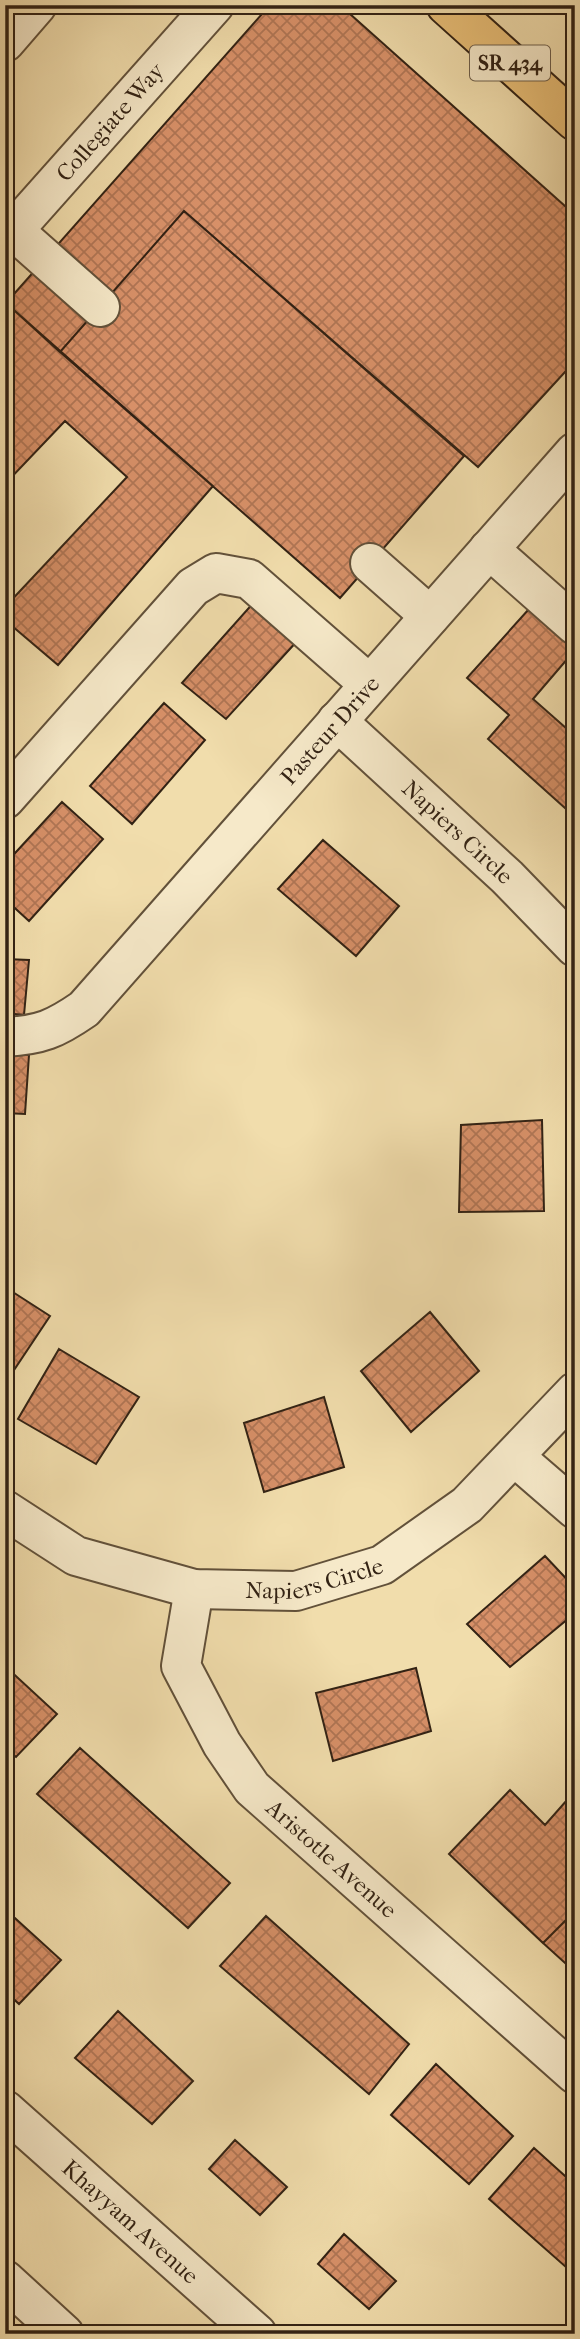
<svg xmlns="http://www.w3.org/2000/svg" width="580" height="2339" viewBox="0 0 580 2339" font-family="'IM FELL French Canon',serif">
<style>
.building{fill:url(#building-cross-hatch);stroke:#322214;stroke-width:2}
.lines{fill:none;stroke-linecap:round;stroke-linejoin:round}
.minor-casing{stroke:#62513a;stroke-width:42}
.major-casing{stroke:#322214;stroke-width:42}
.minor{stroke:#f6e9c9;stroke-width:38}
.major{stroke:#e8be76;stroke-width:38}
.labels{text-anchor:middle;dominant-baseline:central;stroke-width:7;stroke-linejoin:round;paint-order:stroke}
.shield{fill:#f6e9c9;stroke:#6d5e4a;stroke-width:2}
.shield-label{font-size:21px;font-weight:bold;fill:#322214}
.street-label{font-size:23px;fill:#322214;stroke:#f6e9c9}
</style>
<defs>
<pattern id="building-cross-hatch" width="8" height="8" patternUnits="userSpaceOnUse" patternTransform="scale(1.75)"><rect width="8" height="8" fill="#d79068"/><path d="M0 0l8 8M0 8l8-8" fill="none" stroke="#af7554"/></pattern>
</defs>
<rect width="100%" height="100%" fill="#f1ddac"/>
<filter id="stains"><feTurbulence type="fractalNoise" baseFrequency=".00286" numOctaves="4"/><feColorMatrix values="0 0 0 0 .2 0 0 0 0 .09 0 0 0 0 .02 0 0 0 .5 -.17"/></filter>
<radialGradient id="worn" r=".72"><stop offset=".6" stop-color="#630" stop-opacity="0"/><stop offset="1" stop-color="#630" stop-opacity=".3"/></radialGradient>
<!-- building -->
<path class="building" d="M 270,5 L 340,5 L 575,215 L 575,361 L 478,467 L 184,211 L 60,352 L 6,303 Z
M 184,211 L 464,456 L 340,598 L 60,352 Z
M 6,303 L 213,486 L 58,665 L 5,620 L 5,607 L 127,477 L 65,421 L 5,484 Z
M 256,600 L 299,639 L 226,719 L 182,683 Z
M 529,609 L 575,650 L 533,699 L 575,736 L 575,817 L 488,739 L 509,715 L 467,678 Z
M 164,703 L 205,740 L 132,824 L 90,786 Z
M 62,802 L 103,839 L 29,921 L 5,899 L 5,864 Z
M 323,840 L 399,906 L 356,956 L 278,889 Z
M 5,959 L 29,960 L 24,1015 L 5,1013 Z
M 5,1054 L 29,1055 L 25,1114 L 5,1113 Z
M 542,1120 L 544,1211 L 459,1212 L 461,1125 Z
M 5,1287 L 50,1316 L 8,1379 L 5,1377 Z
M 430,1312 L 479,1371 L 411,1432 L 361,1371 Z
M 59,1349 L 139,1397 L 96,1464 L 18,1419 Z
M 324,1397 L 344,1467 L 264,1492 L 244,1423 Z
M 545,1556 L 575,1588 L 575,1613 L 510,1667 L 467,1624 Z
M 5,1666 L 57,1714 L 16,1757 L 5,1748 Z
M 416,1668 L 431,1731 L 333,1761 L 316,1693 Z
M 80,1748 L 230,1883 L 188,1928 L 37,1794 Z
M 510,1790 L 545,1825 L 575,1791 L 575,1911 L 543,1943 L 449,1854 Z
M 5,1909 L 61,1960 L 19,2004 L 5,1991 Z
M 575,1911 L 575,1972 L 543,1943 Z
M 266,1916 L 409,2044 L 369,2094 L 220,1966 Z
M 118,2011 L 193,2081 L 152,2124 L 75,2058 Z
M 436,2064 L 513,2136 L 469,2184 L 391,2115 Z
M 235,2140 L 287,2187 L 260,2215 L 209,2169 Z
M 534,2148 L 575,2185 L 575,2260 L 567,2268 L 489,2199 Z
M 344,2234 L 396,2281 L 369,2309 L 318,2264 Z"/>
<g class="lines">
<defs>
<g id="minor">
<path d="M 5,42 L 37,5"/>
<path d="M 13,230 L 100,307"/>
<path id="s1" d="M 5,240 L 214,5"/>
<path d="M 489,549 L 575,625"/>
<path d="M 370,563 L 430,616"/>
<path id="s2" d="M 337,721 L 507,877 L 575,947"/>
<path d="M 5,799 L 193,587 L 216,573 L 249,579 L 369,684"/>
<path id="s3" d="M 5,1037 C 41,1035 55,1029 84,1009 L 575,452"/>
<path d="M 515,1457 L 575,1509"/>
<path id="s4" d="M 5,1510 L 76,1556 L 194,1589 L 296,1591 L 382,1565 L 467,1505 L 575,1392"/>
<path id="s5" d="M 194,1589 L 181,1666 L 222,1744 L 252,1788 L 575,2074"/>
<path id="s6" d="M 5,2110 L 257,2334"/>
<path d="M 5,2280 L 64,2334"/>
</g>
<path id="major" d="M 446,5 L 575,121"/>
</defs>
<!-- minor casing -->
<use href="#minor" class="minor-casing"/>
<!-- major casing -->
<use href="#major" class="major-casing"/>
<!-- minor -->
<use href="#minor" class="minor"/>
<!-- major -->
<use href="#major" class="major"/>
</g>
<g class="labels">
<!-- shield labels -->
<rect class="shield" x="470" y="45.5" width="80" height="35" rx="5"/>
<g class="shield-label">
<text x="510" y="63">SR 434</text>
</g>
<!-- street labels -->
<g class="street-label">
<text stroke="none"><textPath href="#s1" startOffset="158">Collegiate Way</textPath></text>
<text stroke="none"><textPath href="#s3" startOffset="457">Pasteur Drive</textPath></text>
<text stroke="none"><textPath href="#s2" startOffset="164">Napiers Circle</textPath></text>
<text stroke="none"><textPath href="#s4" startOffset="329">Napiers Circle</textPath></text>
<text stroke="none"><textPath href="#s5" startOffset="326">Aristotle Avenue</textPath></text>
<text stroke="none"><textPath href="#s6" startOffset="168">Khayyam Avenue</textPath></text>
</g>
</g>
<!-- margin -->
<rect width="580" height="2339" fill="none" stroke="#f1ddac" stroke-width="28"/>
<rect x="7" y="7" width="566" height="2325" fill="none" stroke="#322214" stroke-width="3.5"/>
<rect x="14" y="14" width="552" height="2311" fill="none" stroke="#322214" stroke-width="2"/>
<rect width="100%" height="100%" filter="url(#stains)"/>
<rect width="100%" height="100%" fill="url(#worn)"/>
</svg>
